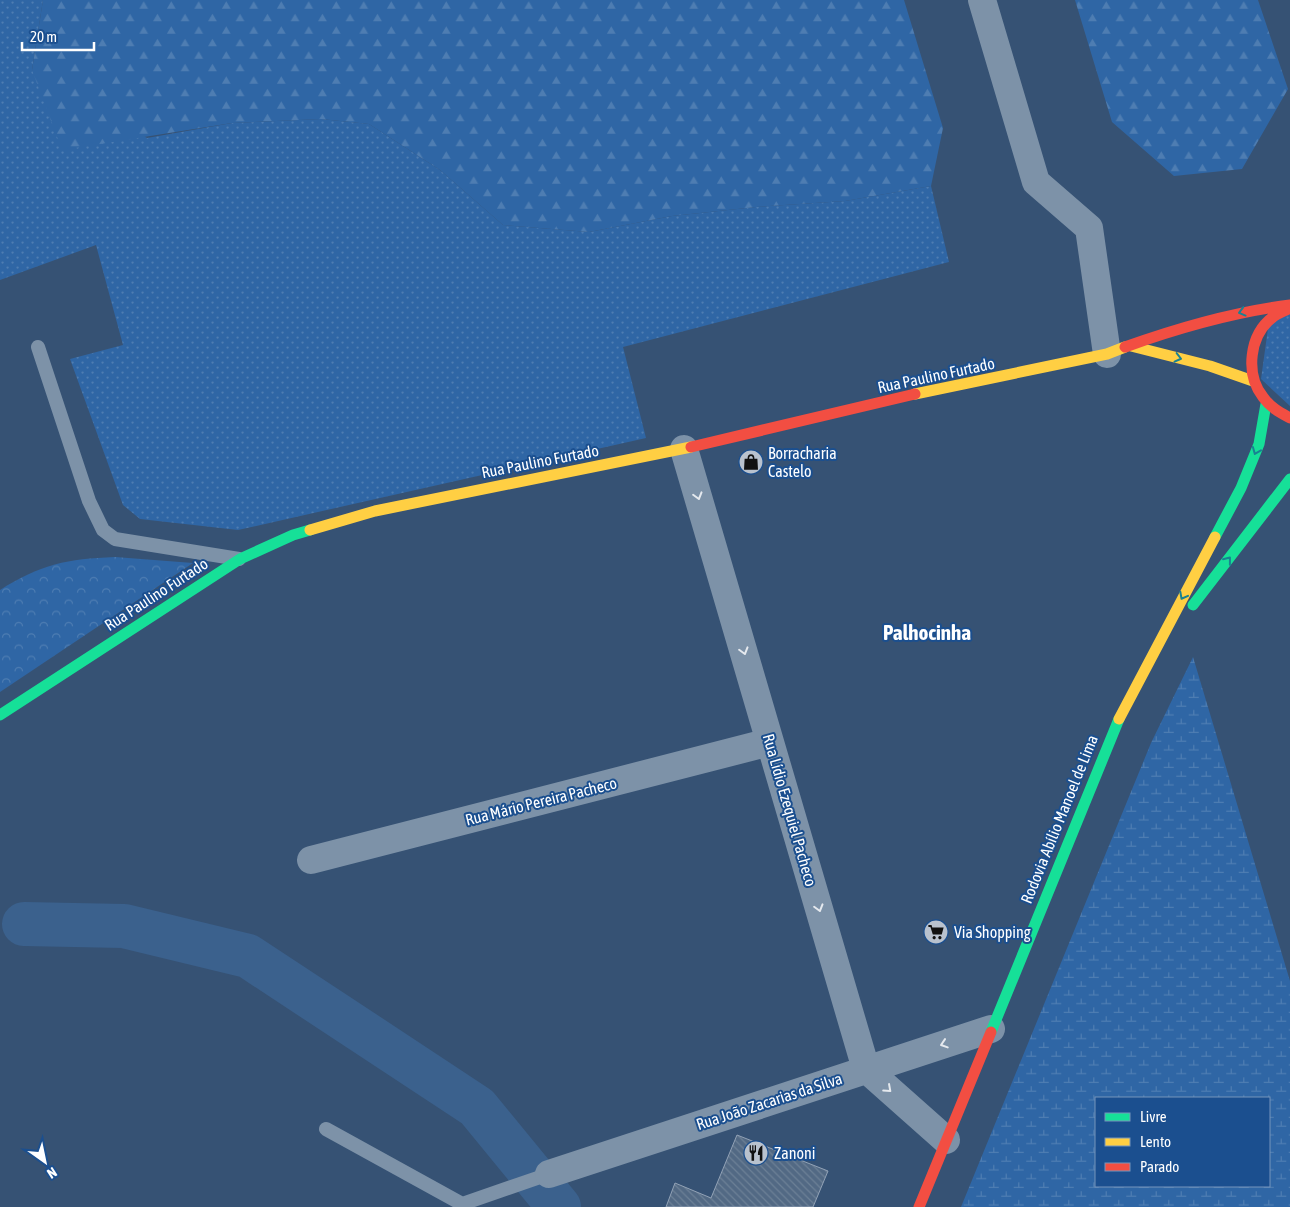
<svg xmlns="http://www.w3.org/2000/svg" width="1290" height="1207" viewBox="0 0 1290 1207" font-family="'Asap Condensed',sans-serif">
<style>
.grass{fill:url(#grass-dots)}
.forest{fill:url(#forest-firs)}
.wetland{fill:url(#wetland-marsh);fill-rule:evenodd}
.park{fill:url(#park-crowns)}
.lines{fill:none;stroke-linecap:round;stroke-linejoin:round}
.river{stroke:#3b618d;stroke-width:44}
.building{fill:url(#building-back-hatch);stroke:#92a2b6}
.lane{stroke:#7d92a8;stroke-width:14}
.street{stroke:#7d92a8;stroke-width:28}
.fast{stroke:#16e098;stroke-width:11}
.slow{stroke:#ffcf43;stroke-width:11}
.jam{stroke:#f24e42;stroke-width:11}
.oneway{stroke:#198292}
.oneway2{stroke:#e5e9ee}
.labels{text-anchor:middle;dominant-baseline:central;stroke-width:4;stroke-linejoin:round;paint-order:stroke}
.street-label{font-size:16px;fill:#fff;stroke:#1b4f8f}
.poi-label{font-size:16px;fill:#fff;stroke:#1b4f8f;text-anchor:start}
.district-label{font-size:21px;font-weight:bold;fill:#fff;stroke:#1b4f8f}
</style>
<defs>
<pattern id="grass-dots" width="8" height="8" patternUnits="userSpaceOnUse" patternTransform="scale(1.25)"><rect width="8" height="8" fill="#2f66a5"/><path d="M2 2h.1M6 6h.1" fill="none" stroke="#4e7db2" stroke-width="1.8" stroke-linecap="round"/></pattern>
<pattern id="forest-firs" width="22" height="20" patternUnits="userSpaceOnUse" patternTransform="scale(1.25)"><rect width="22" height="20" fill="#2f66a5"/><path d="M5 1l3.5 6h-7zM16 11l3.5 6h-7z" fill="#4e7db2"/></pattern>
<pattern id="wetland-marsh" width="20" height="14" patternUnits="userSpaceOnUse" patternTransform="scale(1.25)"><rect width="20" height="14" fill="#2f66a5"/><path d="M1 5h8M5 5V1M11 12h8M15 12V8" fill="none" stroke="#4e7db2"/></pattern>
<pattern id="park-crowns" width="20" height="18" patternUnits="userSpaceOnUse" patternTransform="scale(1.25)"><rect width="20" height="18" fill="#2f66a5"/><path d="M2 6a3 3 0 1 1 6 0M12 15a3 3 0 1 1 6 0" fill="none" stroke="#4e7db2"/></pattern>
<pattern id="building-back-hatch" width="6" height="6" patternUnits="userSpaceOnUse" patternTransform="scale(1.25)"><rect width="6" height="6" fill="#526984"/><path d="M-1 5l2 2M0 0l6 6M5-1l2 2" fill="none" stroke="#6c8096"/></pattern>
</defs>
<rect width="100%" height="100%" fill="#365274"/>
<!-- grass -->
<path class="grass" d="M 0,0 L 43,0 L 32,70 L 147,138 L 232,123 L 321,119 L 369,124 L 440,170 L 503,225 L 589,232 L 672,216 L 756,207 L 845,201 L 931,186 L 949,262 L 623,347 L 646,438 L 238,530 L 140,519 L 123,505 L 70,359 L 123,345 L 96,245 L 0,280 Z
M 1290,301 L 1290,406 L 1261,379 L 1270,314 Z"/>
<!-- forest -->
<path class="forest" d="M 43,0 L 904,0 L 943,128 L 931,186 L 845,201 L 756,207 L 672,216 L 589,232 L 503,225 L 440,170 L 369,124 L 321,119 L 232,123 L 62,150 L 32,70 Z
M 1075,0 L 1258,0 L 1288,89 L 1242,169 L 1174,176 L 1112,122 Z"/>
<!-- wetland -->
<path class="wetland" d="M 1193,657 L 1290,981 L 1290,1207 L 961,1207 L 1151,743 ZM 1096,1098 L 1269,1098 L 1269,1186 L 1096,1186 Z"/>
<!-- park -->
<path class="park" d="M 115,557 L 193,563 L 0,692 L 0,590 C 41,564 67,559 115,557 Z"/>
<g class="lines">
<!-- river -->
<path class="river" d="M 24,924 L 124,926 L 248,956 L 477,1107 L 559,1207"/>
</g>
<!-- building -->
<path class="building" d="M 737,1135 L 828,1171 L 813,1207 L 666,1207 L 675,1183 L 711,1198 Z"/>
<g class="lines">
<!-- lane -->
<path class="lane" d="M 38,347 L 89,501 L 103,530 L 115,539 L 239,559
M 326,1129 L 462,1204 L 549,1174"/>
<!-- street -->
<path class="street" d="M 982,0 L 1036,182 L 1089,228 L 1107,354
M 684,449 L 866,1069 L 946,1140
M 311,860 L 770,742
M 549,1174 L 991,1029"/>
<!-- fast -->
<path class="fast" d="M 1215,537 L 1241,488 L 1259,444 L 1266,404
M 1193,605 L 1290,479
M 0,715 L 240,559 L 293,535 L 310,530
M 991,1032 L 1119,719"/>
<!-- slow -->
<path class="slow" d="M 1131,346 L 1210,366 L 1253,381
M 915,394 L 1107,354 L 1125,347
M 310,530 L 375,511 L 691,447
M 1119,719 L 1215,537"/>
<!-- jam -->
<path class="jam" d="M 1290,308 C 1285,311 1278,313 1273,317 C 1249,335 1245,374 1263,397 C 1270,407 1279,412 1290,418
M 1125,347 C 1178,328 1233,312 1290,305
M 691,447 L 915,394
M 919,1207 L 991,1032"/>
</g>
<!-- one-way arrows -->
<defs><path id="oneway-chevron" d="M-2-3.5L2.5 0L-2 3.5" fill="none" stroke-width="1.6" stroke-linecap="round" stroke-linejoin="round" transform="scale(1.25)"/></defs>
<g class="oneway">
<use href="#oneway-chevron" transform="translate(1242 312) rotate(165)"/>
<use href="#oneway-chevron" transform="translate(1178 358) rotate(14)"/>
<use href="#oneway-chevron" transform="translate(1256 451) rotate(112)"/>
<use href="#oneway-chevron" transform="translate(1228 560) rotate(-52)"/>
<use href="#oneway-chevron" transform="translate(1183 596) rotate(118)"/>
</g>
<g class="oneway2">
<use href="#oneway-chevron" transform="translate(698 496) rotate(74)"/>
<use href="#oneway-chevron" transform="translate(744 651) rotate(74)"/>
<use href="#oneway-chevron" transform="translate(819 908) rotate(74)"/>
<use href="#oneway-chevron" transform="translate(944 1044) rotate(162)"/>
<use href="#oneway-chevron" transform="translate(888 1089) rotate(42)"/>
</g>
<!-- icons -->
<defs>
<symbol id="shop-disc" viewBox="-11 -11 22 22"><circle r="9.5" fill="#b9c2ce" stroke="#1b4f8f"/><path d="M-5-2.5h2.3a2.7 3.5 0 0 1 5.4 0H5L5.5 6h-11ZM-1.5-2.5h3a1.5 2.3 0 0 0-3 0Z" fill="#111"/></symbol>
<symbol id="supermarket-disc" viewBox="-11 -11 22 22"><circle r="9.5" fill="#b9c2ce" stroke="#1b4f8f"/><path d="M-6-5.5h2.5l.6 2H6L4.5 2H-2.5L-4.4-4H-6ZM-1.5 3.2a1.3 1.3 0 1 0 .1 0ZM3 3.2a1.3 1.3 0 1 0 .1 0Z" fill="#111"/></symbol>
<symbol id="restaurant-disc" viewBox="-11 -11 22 22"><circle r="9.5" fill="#b9c2ce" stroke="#1b4f8f"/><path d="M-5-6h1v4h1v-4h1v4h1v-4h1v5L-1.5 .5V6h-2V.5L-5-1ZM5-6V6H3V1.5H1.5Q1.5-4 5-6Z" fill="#111"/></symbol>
</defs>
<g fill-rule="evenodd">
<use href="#shop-disc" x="737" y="448" width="28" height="28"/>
<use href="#supermarket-disc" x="922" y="918" width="28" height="28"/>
<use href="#restaurant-disc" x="742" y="1139" width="28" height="28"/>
</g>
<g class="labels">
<!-- street labels -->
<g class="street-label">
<text transform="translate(936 375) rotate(-12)">Rua Paulino Furtado</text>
<text transform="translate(540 461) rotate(-11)">Rua Paulino Furtado</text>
<text transform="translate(156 594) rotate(-33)">Rua Paulino Furtado</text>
<text transform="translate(541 801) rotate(-14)">Rua Mário Pereira Pacheco</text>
<text transform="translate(790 810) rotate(74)">Rua Lídio Ezequiel Pacheco</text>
<text transform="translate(1059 819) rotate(-68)">Rodovia Abílio Manoel de Lima</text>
<text transform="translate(769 1101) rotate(-18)">Rua João Zacarias da Silva</text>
</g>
<!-- poi labels -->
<g class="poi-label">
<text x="768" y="453">Borracharia<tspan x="768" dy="18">Castelo</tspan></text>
<text x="954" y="932">Via Shopping</text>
<text x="774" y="1153">Zanoni</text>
</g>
<!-- district labels -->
<g class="district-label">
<text x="927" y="632">Palhocinha</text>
</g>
</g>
<!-- legend -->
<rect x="1095" y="1097" width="175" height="90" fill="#1b4f8f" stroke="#7695bc"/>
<rect x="1105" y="1113" width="25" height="8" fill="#16e098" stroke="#7695bc"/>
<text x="1140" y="1122" font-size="15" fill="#ffffff">Livre</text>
<rect x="1105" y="1138" width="25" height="8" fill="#ffcf43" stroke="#7695bc"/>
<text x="1140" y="1147" font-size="15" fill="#ffffff">Lento</text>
<rect x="1105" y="1163" width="25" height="8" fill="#f24e42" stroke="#7695bc"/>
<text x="1140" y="1172" font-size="15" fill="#ffffff">Parado</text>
<!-- north arrow -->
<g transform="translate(45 1162) rotate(147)" stroke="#1b4f8f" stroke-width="4" paint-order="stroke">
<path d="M0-4L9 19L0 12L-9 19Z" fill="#ffffff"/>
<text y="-8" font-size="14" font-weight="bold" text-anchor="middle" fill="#ffffff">N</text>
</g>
<!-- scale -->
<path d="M22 42v8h72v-8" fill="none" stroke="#ffffff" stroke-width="2.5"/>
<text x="30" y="42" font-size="15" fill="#ffffff" stroke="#1b4f8f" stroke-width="4" paint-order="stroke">20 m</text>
</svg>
